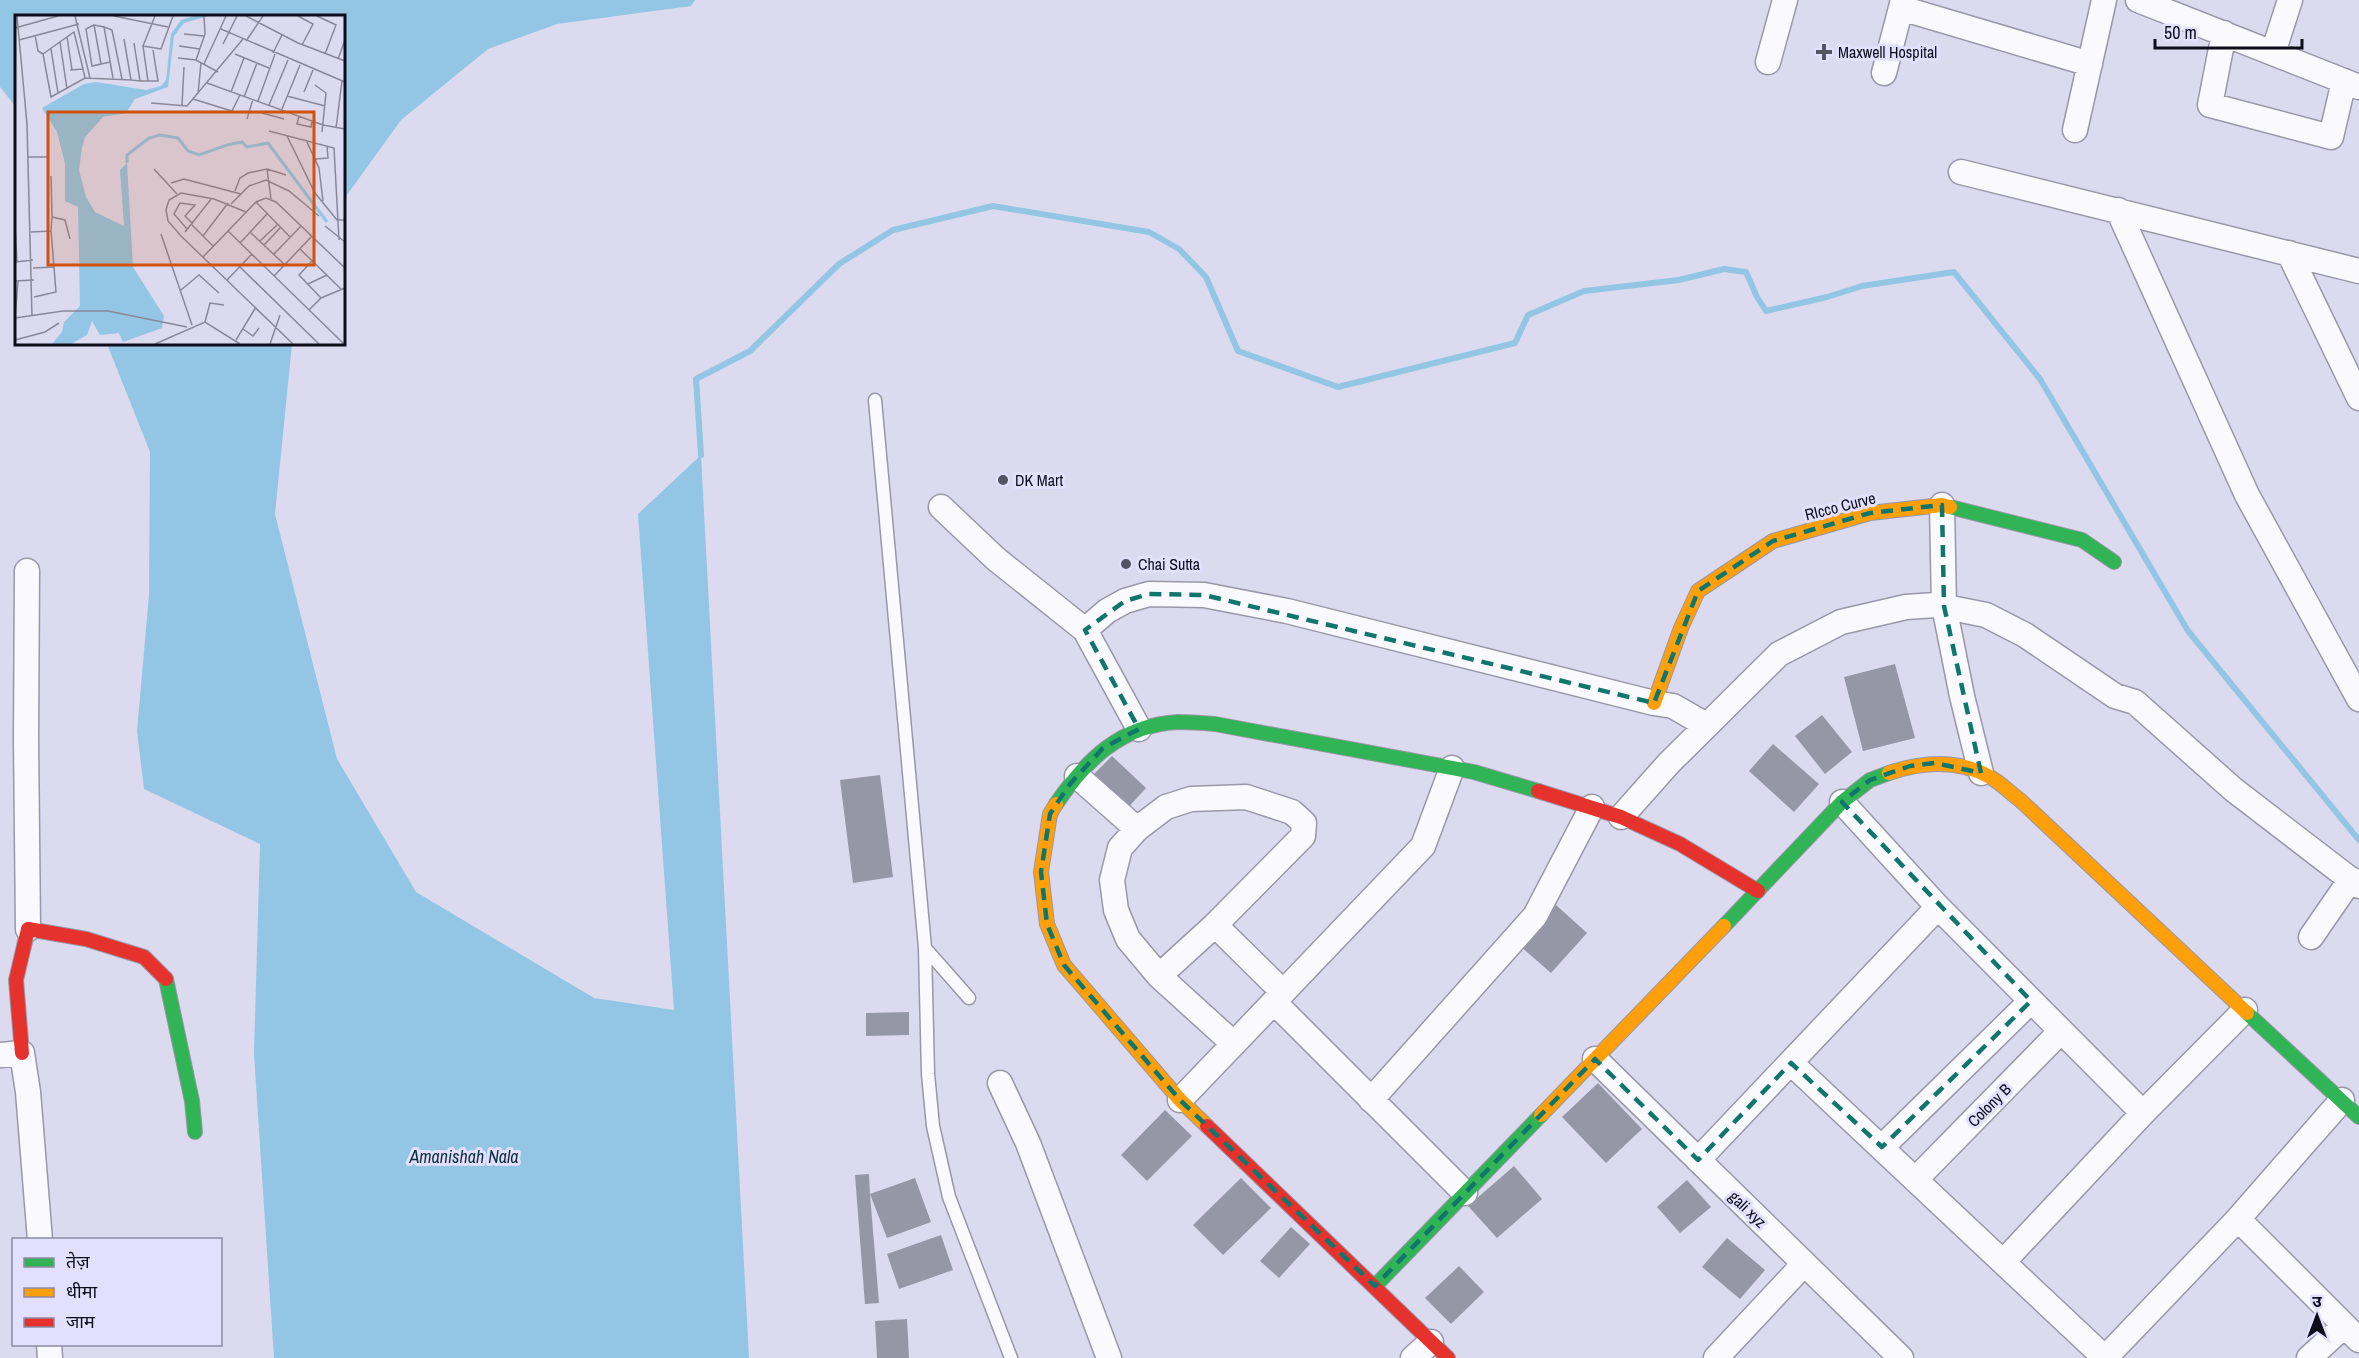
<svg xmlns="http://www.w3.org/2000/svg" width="2359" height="1358" viewBox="0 0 2359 1358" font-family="'Archivo Narrow','Noto Sans Devanagari',sans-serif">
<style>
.water{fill:#92c6e4}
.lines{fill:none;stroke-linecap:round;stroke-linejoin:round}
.stream{stroke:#92c6e4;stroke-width:6}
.building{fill:#9697a6}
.lane-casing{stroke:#9997a8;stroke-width:15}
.street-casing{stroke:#9997a8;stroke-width:27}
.fast-casing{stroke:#9997a8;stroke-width:16}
.slow-casing{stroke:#9997a8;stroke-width:16}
.jam-casing{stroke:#9997a8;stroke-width:16}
.lane{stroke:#faf9fd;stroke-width:12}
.street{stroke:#faf9fd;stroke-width:24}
.fast{stroke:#30b455;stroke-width:14}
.slow{stroke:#ff9f0a;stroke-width:14}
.jam{stroke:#e5322d;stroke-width:14}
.marked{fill:none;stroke:#0f766e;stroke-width:4.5;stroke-dasharray:12 8;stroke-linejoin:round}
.poi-dot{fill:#555463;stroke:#e2e0fe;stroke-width:2}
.labels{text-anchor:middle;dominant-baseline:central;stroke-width:6;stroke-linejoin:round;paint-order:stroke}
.poi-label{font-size:16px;fill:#0d0c18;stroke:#e2e0fe;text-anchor:start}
.street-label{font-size:16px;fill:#0d0c18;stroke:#e2e0fe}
.water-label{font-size:18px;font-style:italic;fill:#0c2f3e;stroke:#e2e0fe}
.inset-river{fill:none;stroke:#92c6e4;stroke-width:3}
.inset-road{fill:none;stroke:#898899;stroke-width:1.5}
.view{fill:#d2510d;fill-opacity:0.15;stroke:#d2510d;stroke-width:3}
.inset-edge{fill:none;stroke:#0d0c18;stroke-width:3}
</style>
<rect width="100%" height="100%" fill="#dcdaef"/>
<!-- water -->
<path class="water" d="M 0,0 L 695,0 L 691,6 L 557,24 L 488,49 L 401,120 L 344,199 L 344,16 L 16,16 L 16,107 L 0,87 Z
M 107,344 L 292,344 L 275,514 L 337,759 L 416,892 L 594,998 L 674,1010 L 638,514 L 701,455 L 749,1358 L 274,1358 L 254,1054 L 260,844 L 144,789 L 137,731 L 149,595 L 150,452 Z"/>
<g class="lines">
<!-- stream -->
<path class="stream" d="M 701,455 L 696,379 L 750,351 L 839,264 L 893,230 L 993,206 L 1149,232 L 1179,249 L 1206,277 L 1238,351 L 1338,387 L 1515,343 L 1528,315 L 1584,291 L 1679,280 L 1724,269 L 1746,272 L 1757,297 L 1766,311 L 1827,297 L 1862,286 L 1954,272 L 2040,379 L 2188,631 L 2359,840"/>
</g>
<!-- building -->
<path class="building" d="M 1895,664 L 1915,738 L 1863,751 L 1844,677 Z
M 1822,715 L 1852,752 L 1825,774 L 1795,736 Z
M 1773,744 L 1819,784 L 1794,812 L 1749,771 Z
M 1112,756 L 1146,788 L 1125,811 L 1090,778 Z
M 880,775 L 893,877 L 853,883 L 840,780 Z
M 1556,905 L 1587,933 L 1551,973 L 1520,946 Z
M 909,1012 L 909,1035 L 866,1036 L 866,1013 Z
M 1598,1083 L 1642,1129 L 1606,1163 L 1562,1117 Z
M 1165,1110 L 1192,1136 L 1147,1181 L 1121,1155 Z
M 1514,1166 L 1542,1199 L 1497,1238 L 1468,1206 Z
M 869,1174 L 870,1194 L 915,1178 L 931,1222 L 887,1238 L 870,1194 L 879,1303 L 865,1304 L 855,1175 Z
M 1241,1178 L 1271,1208 L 1223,1255 L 1193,1225 Z
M 1687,1180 L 1711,1207 L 1680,1233 L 1657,1207 Z
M 1291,1227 L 1310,1244 L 1279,1278 L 1260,1261 Z
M 941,1235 L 953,1270 L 899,1289 L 887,1254 Z
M 1727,1238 L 1765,1270 L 1740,1299 L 1702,1267 Z
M 1459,1266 L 1484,1292 L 1451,1324 L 1425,1298 Z
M 907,1319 L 909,1358 L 877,1358 L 875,1321 Z"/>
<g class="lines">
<defs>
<path id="lane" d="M 875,400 L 925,948 L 928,1074 L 933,1126 L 949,1197 L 1011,1358
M 925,948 L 969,998"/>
<path id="street" d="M 2138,0 L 2359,87
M 1901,8 L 2090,64
M 2224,33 L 2210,105 L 2331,137 L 2344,81
M 2273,53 L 2290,0
M 1768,62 L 1785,0
M 1884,73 L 1903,0
M 2075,130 L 2104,0
M 1961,172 L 2359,271
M 2118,210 L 2247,495 L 2359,699
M 2289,253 L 2359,398
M 1942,505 L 1944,606 L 1962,696 L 1981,773
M 941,507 L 996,559 L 1085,630 L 1139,729
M 27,571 L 26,739 L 28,929
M 1085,630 L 1107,611 L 1125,601 L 1149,594 L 1204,595 L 1287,611 L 1654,703 L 1673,706 L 1706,725
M 1077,776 L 1137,829
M 1842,802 L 1938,907 L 2143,1113
M 1621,817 L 1669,763 L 1779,654 L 1841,622 L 1906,607 L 1936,605 L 1986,615 L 2025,635 L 2115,696 L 2135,702 L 2234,790 L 2359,886
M 2311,937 L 2351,879
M 1159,976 L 1215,925
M 1274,1002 L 1465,1193
M 1234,1044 L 1159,976 L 1128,939 L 1116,910 L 1112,880 L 1120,848 L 1137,829 L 1166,807 L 1191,799 L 1246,797 L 1292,812 L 1304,823 L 1303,836 L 1215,925 L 1283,992
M 0,1055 L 22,1053 L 28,1092 L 40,1240
M 1595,1059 L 1901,1358
M 1791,1063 L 2105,1358
M 1000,1083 L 1028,1143 L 1109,1358
M 1180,1100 L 1423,846 L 1452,768
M 1371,1100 L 1535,916 L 1592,807
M 1882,1147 L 2031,1001
M 1698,1160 L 1938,907
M 1916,1179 L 2061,1031
M 2238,1219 L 2359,1340
M 2004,1261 L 2143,1113 L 2245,1010
M 49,1344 L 50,1358
M 1413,1358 L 1431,1342
M 1716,1358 L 1804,1264
M 2105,1358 L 2238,1219 L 2342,1100
M 2309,1358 L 2344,1326"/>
<path id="fast" d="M 1950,507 L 2082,540 L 2114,562
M 1056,804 C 1086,760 1121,725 1178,722 C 1190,722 1203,723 1215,724 L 1474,772 L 1538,791
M 1724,926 L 1842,802 L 1870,780 L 1889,773
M 166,979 L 192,1101 L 195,1132
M 2247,1013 L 2359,1117
M 1375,1286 L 1541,1115"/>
<path id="slow" d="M 1654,703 L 1681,628 L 1698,591 L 1773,541 L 1870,513 L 1942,505 L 1950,507
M 1889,773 C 1922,762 1958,759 1990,777 C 2001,783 2010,793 2020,800 L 2247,1013
M 1056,804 L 1050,814 L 1041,872 L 1047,924 L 1064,965 L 1180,1100 L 1207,1126
M 1541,1115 L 1724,926"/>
<path id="jam" d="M 1538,791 L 1621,817 L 1680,844 L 1758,891
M 22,1053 L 16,980 L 28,929 L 86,939 L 144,957 L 166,979
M 1207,1126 L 1448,1358"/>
</defs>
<!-- lane casing -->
<use href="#lane" class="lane-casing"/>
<!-- street casing -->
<use href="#street" class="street-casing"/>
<!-- fast casing -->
<use href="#fast" class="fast-casing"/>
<!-- slow casing -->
<use href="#slow" class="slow-casing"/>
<!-- jam casing -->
<use href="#jam" class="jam-casing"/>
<!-- lane -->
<use href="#lane" class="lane"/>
<!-- street -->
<use href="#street" class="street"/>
<!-- fast -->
<use href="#fast" class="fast"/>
<!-- slow -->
<use href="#slow" class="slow"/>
<!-- jam -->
<use href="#jam" class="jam"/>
</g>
<!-- marked area -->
<path class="marked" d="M 1942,505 L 1944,606 L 1981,773 L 1935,763 L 1910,766 L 1870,780 L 1842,802 L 2031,1001 L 1882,1147 L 1791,1063 L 1698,1160 L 1595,1059 L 1375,1286 L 1180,1100 L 1064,965 L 1047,924 L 1041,872 L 1050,814 L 1070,784 L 1103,748 L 1139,729 L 1085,630 L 1125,601 L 1149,594 L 1204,595 L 1654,703 L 1698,591 L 1773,541 L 1870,513 Z"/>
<!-- markers -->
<g class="poi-dot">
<path d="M1821 43h6v6h6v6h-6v6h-6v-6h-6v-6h6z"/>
<circle cx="1003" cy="480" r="6"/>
<circle cx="1126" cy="564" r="6"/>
</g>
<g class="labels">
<!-- poi labels -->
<g class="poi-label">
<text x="1838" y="52">Maxwell Hospital</text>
<text x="1015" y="480">DK Mart</text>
<text x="1138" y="564">Chai Sutta</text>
</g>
<!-- street labels -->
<g class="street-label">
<text transform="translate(1840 506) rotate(-14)">RIcco Curve</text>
<text transform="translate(1989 1105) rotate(-45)">Colony B</text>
<text transform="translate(1748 1209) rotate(44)">gali xyz</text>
</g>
<!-- water labels -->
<g class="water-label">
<text x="464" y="1156">Amanishah Nala</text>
</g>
</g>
<!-- overview -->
<g transform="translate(15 15)">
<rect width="330" height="330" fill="#dcdaef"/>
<path d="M 179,1 L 193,1 L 169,8 L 159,21 L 153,72 L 120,84 L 111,98 L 88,102 L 70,122 L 67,133 L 64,155 L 71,182 L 80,197 L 109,211 L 105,155 L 112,148 L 118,252 L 149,301 L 147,313 L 108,327 L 104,318 L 85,320 L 77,306 L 72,320 L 56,329 L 37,329 L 47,317 L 49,307 L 65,291 L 63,192 L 50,186 L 50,148 L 42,117 L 27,93 L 69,69 L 81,67 L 131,75 L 146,71 L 151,65 L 156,19 L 166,5 Z" fill="#92c6e4"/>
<path class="inset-river" d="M 112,148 L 112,140 L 134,123 L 145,120 L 163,123 L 173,136 L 184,140 L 212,130 L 227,127 L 232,132 L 253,128 L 312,207"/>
<path class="inset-road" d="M 2,1 L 12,109 L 17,302M 60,1 L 75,63M 99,1 L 153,12M 231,1 L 283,28 L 330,46M 283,1 L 298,9 L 287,30M 302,1 L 321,10 L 310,39M 79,10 L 71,14 L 77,51 L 95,47M 0,13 L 43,1M 206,14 L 330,67M 169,19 L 189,21M 20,20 L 23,36 L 28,39 L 36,82 L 70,63 L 116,65 L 109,24M 52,22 L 57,55M 4,25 L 64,9M 231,26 L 248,1M 45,27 L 52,74M 208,29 L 222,1M 128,31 L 140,1M 164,31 L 185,34M 36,34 L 43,78M 258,38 L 267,20M 28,39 L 59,17 L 68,54M 220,39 L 254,53M 163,43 L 181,45 L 203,57M 323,44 L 330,25M 181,45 L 190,19 L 189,1M 86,49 L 79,10 L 89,12M 189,49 L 211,1M 55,55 L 68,54 L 70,63M 98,63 L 89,12 L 97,15 L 107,64M 116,65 L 125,66 L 119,28M 125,66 L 143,66 L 138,35M 133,66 L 128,31 L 146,34 L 158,1M 192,68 L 308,110 L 330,114M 300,70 L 311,78 L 307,117M 216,77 L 229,43M 289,77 L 298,55M 183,79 L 186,47M 272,81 L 310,91M 229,82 L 242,48M 178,84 L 217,96 L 225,80M 243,86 L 260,39M 136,88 L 172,91 L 228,24M 167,90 L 169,52M 254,90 L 273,45M 267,94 L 285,50M 247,98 L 269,104M 284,101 L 282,109 L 296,112 L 297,106M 232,104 L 238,84M 321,113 L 327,66M 254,116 L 319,133 L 324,225M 272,121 L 300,178 L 322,205 L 330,205M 291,125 L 304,153 L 308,186M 12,142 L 33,142 L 33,112M 300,144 L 313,143 L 312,131M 139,154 L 162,179M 252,154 L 256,184M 36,161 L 37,202M 156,168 L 169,164 L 226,179M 220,176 L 225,163 L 233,158 L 252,154 L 271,160M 241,187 L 275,222M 216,189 L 234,171 L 251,165 L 274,176 L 304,201M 231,197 L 199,184 L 166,178 L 154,185 L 151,195 L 153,206 L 166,221 L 278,329M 177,210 L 198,231M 310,211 L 330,227M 0,212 L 2,247M 172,214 L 159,199 L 165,188 L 180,190 L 170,201 L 178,209M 36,216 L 37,202 L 50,205 L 55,224M 213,216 L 329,329M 16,217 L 36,216 L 41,277 L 19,282M 170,217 L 197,183M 235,217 L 270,250M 146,219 L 177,310M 188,221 L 213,188M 245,226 L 262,210M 225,228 L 252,199M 249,230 L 265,213M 285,234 L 326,274M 259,239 L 286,211M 188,242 L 241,187 L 251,183 L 261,187 L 330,253M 297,246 L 284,260 L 306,283M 0,247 L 18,245M 225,252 L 304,329M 18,253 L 39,252M 259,261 L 297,221M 212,265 L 237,239M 0,266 L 19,265M 293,269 L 312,260M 166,275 L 184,260 L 204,278M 294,295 L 306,283 L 330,273M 0,303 L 48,296 L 93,296 L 172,312M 0,303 L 3,266M 190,307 L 195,288 L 209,290M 228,314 L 238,321 L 244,313M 0,325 L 30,317 L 44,308M 221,325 L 241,292M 140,329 L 190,307 L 225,329M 255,329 L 265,300"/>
<path class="view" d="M 33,97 L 299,97 L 299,250 L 33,250 Z"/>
<rect width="330" height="330" class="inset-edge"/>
</g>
<!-- legend -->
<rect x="12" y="1238" width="210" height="108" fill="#e2e0fe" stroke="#8d8ba2" stroke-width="1.5"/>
<rect x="24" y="1258" width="30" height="9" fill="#30b455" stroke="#8d8ba2" stroke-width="1.5"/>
<text x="66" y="1268" font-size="18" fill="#0d0c18">तेज़</text>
<rect x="24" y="1288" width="30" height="9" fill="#ff9f0a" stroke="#8d8ba2" stroke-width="1.5"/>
<text x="66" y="1298" font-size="18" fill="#0d0c18">धीमा</text>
<rect x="24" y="1318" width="30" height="9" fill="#e5322d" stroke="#8d8ba2" stroke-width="1.5"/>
<text x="66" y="1328" font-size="18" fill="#0d0c18">जाम</text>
<!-- north arrow -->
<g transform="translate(2317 1316)" stroke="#e2e0fe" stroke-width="4.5" paint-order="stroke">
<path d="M0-4.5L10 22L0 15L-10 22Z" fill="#0d0c18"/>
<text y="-9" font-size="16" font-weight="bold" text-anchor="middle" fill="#0d0c18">उ</text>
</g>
<!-- scale -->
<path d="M2155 39v9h147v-9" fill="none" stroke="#0d0c18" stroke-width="3"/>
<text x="2164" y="39" font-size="18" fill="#0d0c18" stroke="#e2e0fe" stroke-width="4.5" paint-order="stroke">50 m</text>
</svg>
